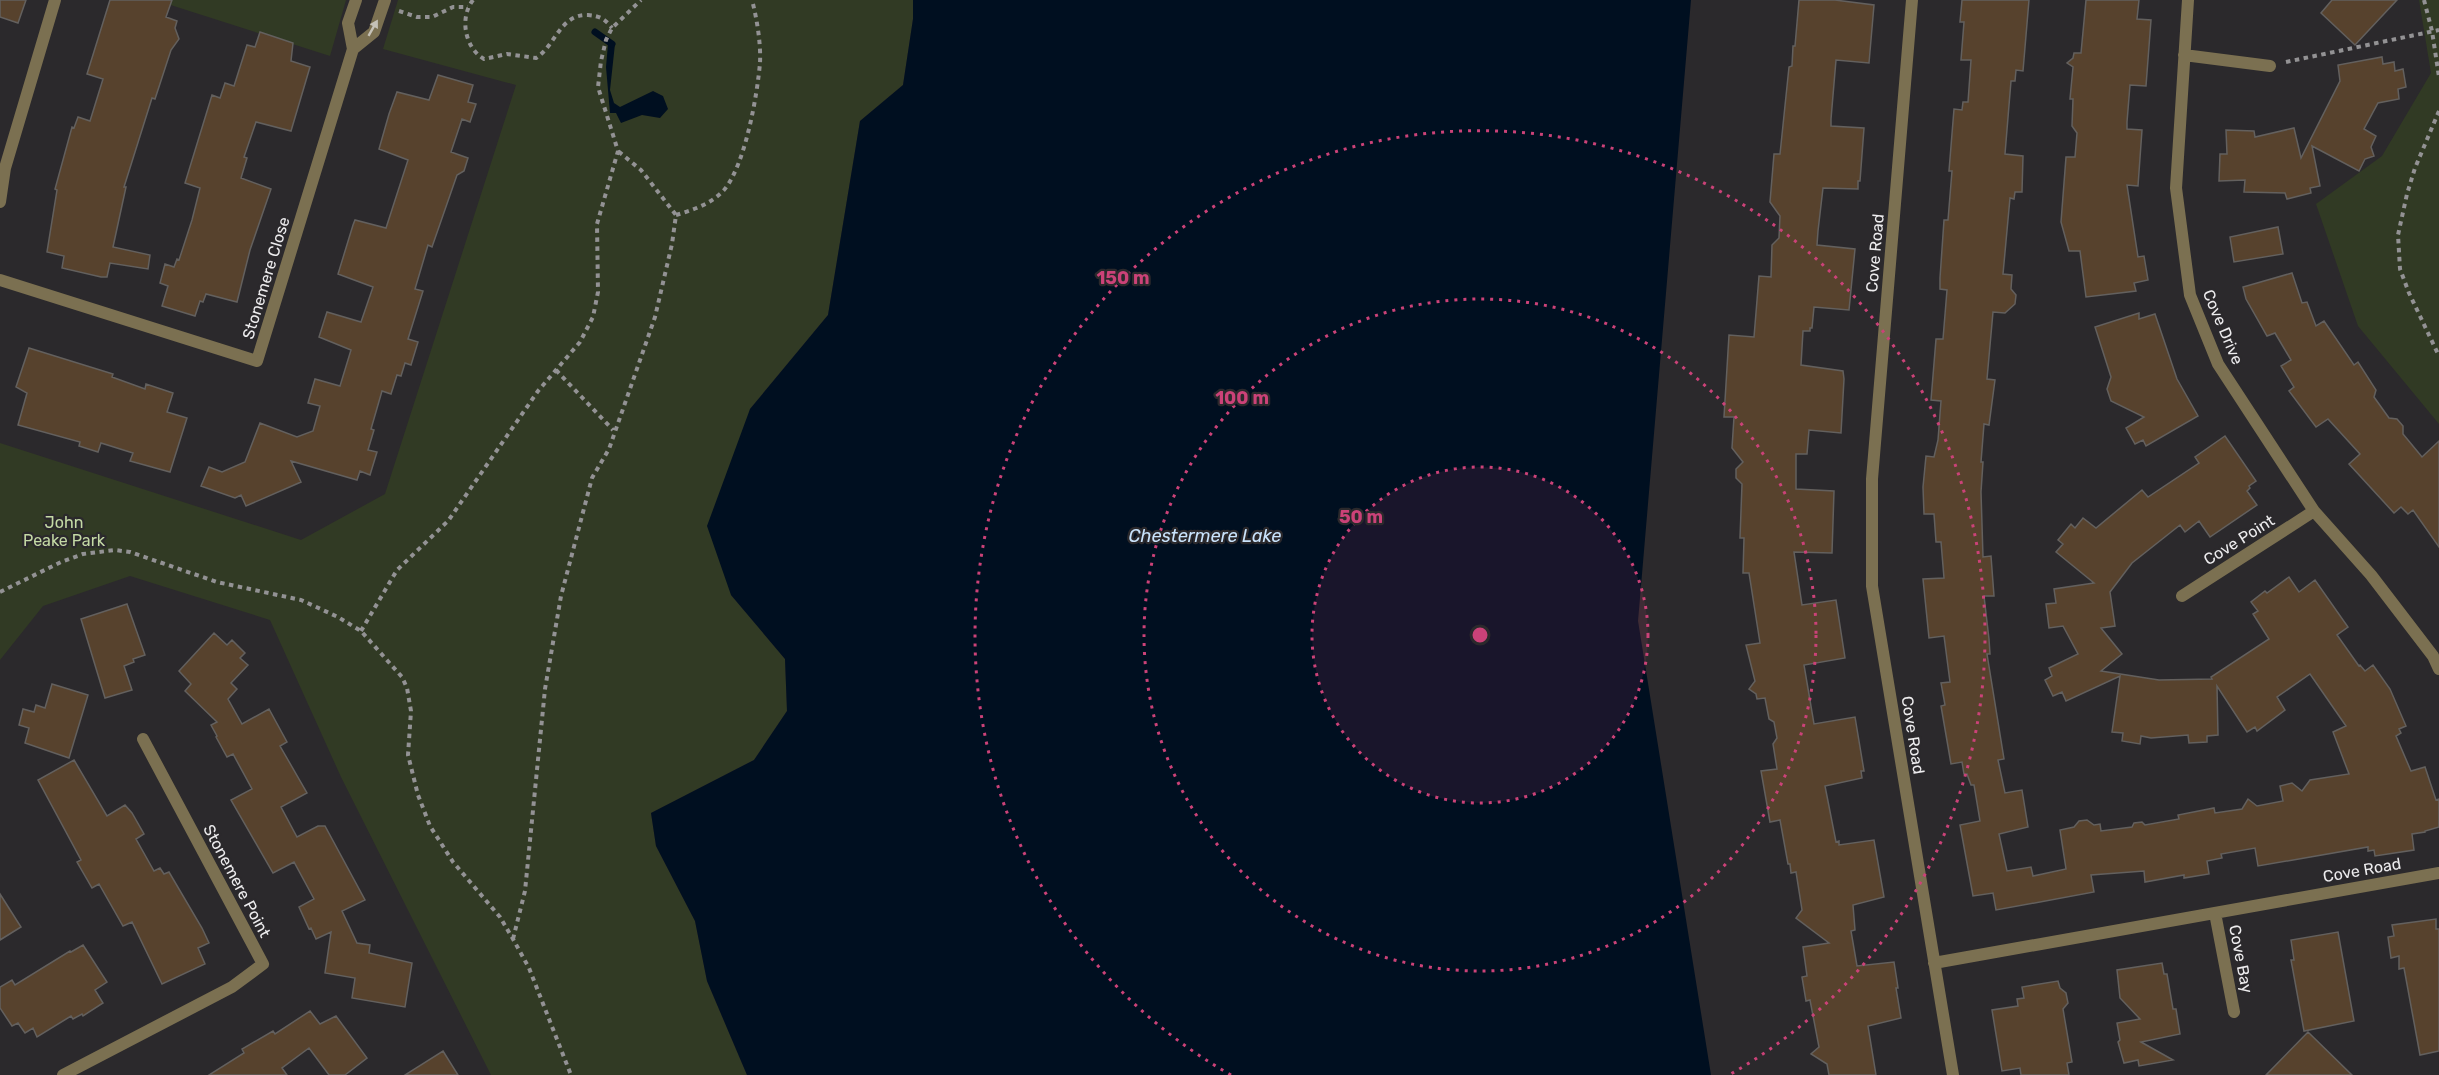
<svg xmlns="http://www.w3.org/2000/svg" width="2439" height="1075" viewBox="0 0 2439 1075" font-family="Rubik,sans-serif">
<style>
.green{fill:#313a24}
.water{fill:#000f20}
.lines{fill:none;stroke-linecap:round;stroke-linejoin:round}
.stream{stroke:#000f20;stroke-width:7}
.building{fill:#57422d;stroke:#63605e;stroke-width:1.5}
.path{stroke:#939294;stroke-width:4;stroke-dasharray:4.5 4.5;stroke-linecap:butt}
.street{stroke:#7b7051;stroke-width:12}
.oneway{fill:#c5c1b7}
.ring{fill:none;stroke:#cb4278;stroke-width:3;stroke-dasharray:3 6}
.labels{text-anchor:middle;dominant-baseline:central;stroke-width:4.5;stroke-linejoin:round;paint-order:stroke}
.street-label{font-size:16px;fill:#edecee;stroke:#2b292c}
.park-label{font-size:16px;fill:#c4d9a5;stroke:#2b292c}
.water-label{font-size:18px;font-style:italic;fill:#c9e3fc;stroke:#2b292c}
.centre{fill:#cb4278;stroke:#2b292c;stroke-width:3}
.ring-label{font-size:18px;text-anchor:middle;font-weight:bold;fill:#cb4278;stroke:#2b292c;stroke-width:4.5;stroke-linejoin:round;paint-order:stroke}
</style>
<rect width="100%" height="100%" fill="#2b292c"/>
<!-- green -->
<path class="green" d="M 155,0 L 346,0 L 330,56 Z
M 398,0 L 913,0 L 913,19 L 903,85 L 860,121 L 828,315 L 750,409 L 731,595 L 785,659 L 787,711 L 754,760 L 651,813 L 656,846 L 695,921 L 707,981 L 747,1075 L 491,1075 L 341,777 L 270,620 L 130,576 L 43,606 L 0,660 L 0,443 L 301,540 L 385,494 L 516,85 L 383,49 Z
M 2419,0 L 2439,0 L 2439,424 L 2358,326 L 2316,204 L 2382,156 L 2431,73 Z"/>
<!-- water -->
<path class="water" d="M 913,0 L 1691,0 L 1638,621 L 1711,1075 L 747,1075 L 707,981 L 695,921 L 656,846 L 651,813 L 754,760 L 787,711 L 785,659 L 731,595 L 707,526 L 750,409 L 828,315 L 860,121 L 903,85 L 913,19 Z
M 608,44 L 615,44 L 610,90 L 614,103 L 620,107 L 653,91 L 663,96 L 668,109 L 660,118 L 642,115 L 621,123 L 616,113 L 610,113 L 606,67 Z"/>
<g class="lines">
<!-- stream -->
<path class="stream" d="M 595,32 L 612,44"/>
</g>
<!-- building -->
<path class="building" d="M 0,0 L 26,0 L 18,23 L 0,17 Z
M 110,0 L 172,0 L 166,17 L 177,21 L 175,28 L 179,39 L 171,50 L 155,99 L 152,98 L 124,187 L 126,187 L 113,247 L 150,255 L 148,269 L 110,263 L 107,277 L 101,277 L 62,268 L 64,256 L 47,252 L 57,190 L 55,189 L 72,127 L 74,128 L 78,117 L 90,121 L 103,79 L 87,74 Z
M 1799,0 L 1835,0 L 1874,5 L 1869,63 L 1836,60 L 1831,119 L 1831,126 L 1864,128 L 1860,181 L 1858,181 L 1858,189 L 1823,188 L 1818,231 L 1817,245 L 1855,249 L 1849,310 L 1814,307 L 1812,328 L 1810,328 L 1810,331 L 1803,331 L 1801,365 L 1843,371 L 1844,379 L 1841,433 L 1809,430 L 1807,454 L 1796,454 L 1796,489 L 1834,491 L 1832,553 L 1794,552 L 1802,605 L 1836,600 L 1845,658 L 1804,665 L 1814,724 L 1855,717 L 1864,771 L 1861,771 L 1862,778 L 1825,786 L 1836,842 L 1839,841 L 1839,845 L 1874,840 L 1884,897 L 1853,905 L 1855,930 L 1851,931 L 1857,966 L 1894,962 L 1897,981 L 1898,988 L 1896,988 L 1901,1018 L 1868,1026 L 1876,1075 L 1829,1075 L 1827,1064 L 1811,1054 L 1819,1047 L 1810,1000 L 1806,1001 L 1802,977 L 1807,976 L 1803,947 L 1829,943 L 1796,918 L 1802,910 L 1796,872 L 1791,873 L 1790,864 L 1788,864 L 1780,820 L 1770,822 L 1761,771 L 1777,769 L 1773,744 L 1777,738 L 1774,722 L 1769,719 L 1765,698 L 1757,699 L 1756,694 L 1749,689 L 1755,681 L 1746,645 L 1760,643 L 1749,573 L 1743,573 L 1744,538 L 1740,538 L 1742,484 L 1736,478 L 1736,469 L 1743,462 L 1732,448 L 1734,417 L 1724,417 L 1729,335 L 1754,337 L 1759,276 L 1771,277 L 1772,245 L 1779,238 L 1780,216 L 1770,202 L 1774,154 L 1780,154 L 1789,67 L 1792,66 L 1793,46 L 1795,46 Z
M 1962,0 L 2029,0 L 2023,71 L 2016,70 L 2015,81 L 2011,81 L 2005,154 L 2023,156 L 2022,192 L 2015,192 L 2014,199 L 2010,198 L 2003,274 L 2012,275 L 2011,289 L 2016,295 L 2015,304 L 2005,313 L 1993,312 L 1987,379 L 1995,380 L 1989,425 L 1984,424 L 1981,462 L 1983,462 L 1981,492 L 1983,557 L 1991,556 L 1994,596 L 1984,596 L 1989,639 L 1990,654 L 1987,654 L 2004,759 L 1998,760 L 2005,793 L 2022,790 L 2028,827 L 1999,834 L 2007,871 L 2031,867 L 2033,876 L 2066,869 L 2060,830 L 2074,827 L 2079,821 L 2087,820 L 2094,825 L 2100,824 L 2101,831 L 2132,827 L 2134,823 L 2142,822 L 2145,825 L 2179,819 L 2178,815 L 2214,808 L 2215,813 L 2242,809 L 2248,799 L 2257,806 L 2283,801 L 2280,786 L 2292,783 L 2302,791 L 2310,780 L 2349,774 L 2333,732 L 2346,726 L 2310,674 L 2277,697 L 2285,710 L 2257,731 L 2255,727 L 2247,732 L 2217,686 L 2218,735 L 2207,736 L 2207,742 L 2189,743 L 2188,735 L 2151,738 L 2141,736 L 2140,744 L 2122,741 L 2123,733 L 2112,732 L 2120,676 L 2066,701 L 2062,692 L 2053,696 L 2045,680 L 2052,676 L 2049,668 L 2078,654 L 2063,626 L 2049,628 L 2046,604 L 2056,603 L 2054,589 L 2094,583 L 2056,552 L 2063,544 L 2058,540 L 2071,524 L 2075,528 L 2083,518 L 2096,528 L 2142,490 L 2148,497 L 2199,463 L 2195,457 L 2225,436 L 2256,481 L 2249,486 L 2250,488 L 2247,491 L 2257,505 L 2210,537 L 2199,521 L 2185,532 L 2180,525 L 2132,563 L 2110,592 L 2115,626 L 2101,628 L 2122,654 L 2101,671 L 2159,680 L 2212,679 L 2211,677 L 2269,639 L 2253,614 L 2258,611 L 2251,602 L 2265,591 L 2267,593 L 2289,577 L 2299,592 L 2315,580 L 2348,627 L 2337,635 L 2359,666 L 2360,665 L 2365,671 L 2373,665 L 2390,689 L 2406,726 L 2399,729 L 2401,733 L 2396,736 L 2411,771 L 2425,767 L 2436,800 L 2439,799 L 2439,827 L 2425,831 L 2425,832 L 2412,834 L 2414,850 L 2375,856 L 2374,850 L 2368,851 L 2368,847 L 2258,866 L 2255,848 L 2221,854 L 2222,858 L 2207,861 L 2209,874 L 2184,878 L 2184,875 L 2145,882 L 2144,871 L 2091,875 L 2094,892 L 1996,910 L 1993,893 L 1973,896 L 1960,825 L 1980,821 L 1974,785 L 1971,785 L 1967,774 L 1964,774 L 1962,762 L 1951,764 L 1941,706 L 1945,705 L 1941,683 L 1950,682 L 1944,636 L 1929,638 L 1923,579 L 1944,578 L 1941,542 L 1936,542 L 1934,514 L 1924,514 L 1923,487 L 1926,456 L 1934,457 L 1938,440 L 1941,401 L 1931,400 L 1936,339 L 1943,339 L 1947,290 L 1940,289 L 1940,278 L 1944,220 L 1948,220 L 1952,171 L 1949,171 L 1954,109 L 1962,110 L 1963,102 L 1968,102 L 1971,60 L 1961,60 L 1964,22 L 1960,22 Z
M 2086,0 L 2139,0 L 2137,19 L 2151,20 L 2146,86 L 2130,85 L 2127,122 L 2127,129 L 2142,130 L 2138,186 L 2127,185 L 2138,257 L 2144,256 L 2148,280 L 2134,283 L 2136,291 L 2086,297 L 2080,251 L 2069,251 L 2061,222 L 2066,157 L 2075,157 L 2077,133 L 2072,126 L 2073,99 L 2070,99 L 2073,67 L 2067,63 L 2073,58 L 2074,53 L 2081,53 Z
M 2332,0 L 2397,0 L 2355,45 L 2321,13 Z
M 260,32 L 293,43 L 291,61 L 310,67 L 291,131 L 256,122 L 244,157 L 247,158 L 241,178 L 271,189 L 250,250 L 237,302 L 206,294 L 203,302 L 200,301 L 195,316 L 162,306 L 168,286 L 160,283 L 165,264 L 174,267 L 177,259 L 179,260 L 192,220 L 200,188 L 185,183 L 212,95 L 220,98 L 225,83 L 234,86 L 247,45 L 255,47 Z
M 2382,57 L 2383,64 L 2394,62 L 2395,71 L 2403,69 L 2406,87 L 2398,89 L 2399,99 L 2378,103 L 2364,129 L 2376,136 L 2371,147 L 2374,156 L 2365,159 L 2359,171 L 2312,146 L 2320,186 L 2310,188 L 2311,193 L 2287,199 L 2285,193 L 2244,192 L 2245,180 L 2219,181 L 2220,154 L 2227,154 L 2226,130 L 2254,131 L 2255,137 L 2294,128 L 2301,158 L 2340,81 L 2338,65 Z
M 438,75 L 473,85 L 468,102 L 476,104 L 470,122 L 462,119 L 451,152 L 468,158 L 464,171 L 457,175 L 432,247 L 428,245 L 415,289 L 423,291 L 408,339 L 418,342 L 411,365 L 405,363 L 401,376 L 397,375 L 391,394 L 382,391 L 371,429 L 374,430 L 368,450 L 377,452 L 370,475 L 360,471 L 357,480 L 291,461 L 301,482 L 246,506 L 241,495 L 235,498 L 201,486 L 209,467 L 222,472 L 245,462 L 260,423 L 297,437 L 313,431 L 320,406 L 308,403 L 315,379 L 340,386 L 351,350 L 319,337 L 325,318 L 327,312 L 361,322 L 373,287 L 338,274 L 353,225 L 355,220 L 386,228 L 408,160 L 379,149 L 389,114 L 397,92 L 429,100 Z
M 2278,227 L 2283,254 L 2234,262 L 2230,237 Z
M 2292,273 L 2302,303 L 2307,302 L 2316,326 L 2324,321 L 2354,365 L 2358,362 L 2376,390 L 2374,397 L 2389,418 L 2397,419 L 2403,426 L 2403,434 L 2422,457 L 2439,441 L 2439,547 L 2413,510 L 2408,514 L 2401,507 L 2394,513 L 2349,464 L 2360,454 L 2328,419 L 2316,427 L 2289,391 L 2294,387 L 2281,366 L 2291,360 L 2275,333 L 2267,336 L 2246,299 L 2243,287 Z
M 2139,313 L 2139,319 L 2155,314 L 2177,379 L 2198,416 L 2146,446 L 2143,440 L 2135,444 L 2126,428 L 2144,417 L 2111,401 L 2107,389 L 2111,377 L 2095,327 Z
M 29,348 L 113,374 L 112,377 L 145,389 L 146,384 L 173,393 L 167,412 L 187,418 L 170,472 L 130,461 L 133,453 L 101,443 L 98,452 L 79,446 L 80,442 L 18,425 L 27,393 L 16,387 Z
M 127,604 L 145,655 L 133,659 L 134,662 L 124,666 L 132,690 L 105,698 L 81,619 Z
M 214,633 L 227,645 L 232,640 L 245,653 L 240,658 L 248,665 L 231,683 L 237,689 L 228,699 L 242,724 L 269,709 L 287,742 L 280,746 L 307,793 L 281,807 L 297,837 L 318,826 L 325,826 L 365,900 L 342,911 L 357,943 L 370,945 L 369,953 L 412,963 L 405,1007 L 352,998 L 355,978 L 325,973 L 331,932 L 316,939 L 311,928 L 309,929 L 299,907 L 314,899 L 294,862 L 273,873 L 231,800 L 252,789 L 233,754 L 227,757 L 216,737 L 217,736 L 211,725 L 217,722 L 185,691 L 191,684 L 179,671 Z
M 52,684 L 88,695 L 69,758 L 25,743 L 29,728 L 19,725 L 23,709 L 34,712 L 36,705 L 45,708 Z
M 74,760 L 107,816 L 125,805 L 132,813 L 144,834 L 136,839 L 154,871 L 160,868 L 164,874 L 169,872 L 202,928 L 209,943 L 198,948 L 205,964 L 162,984 L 132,922 L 123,926 L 99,884 L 92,888 L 77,862 L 81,860 L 38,780 Z
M 0,894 L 21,927 L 0,940 Z
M 2436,919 L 2436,929 L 2439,929 L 2439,1051 L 2420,1055 L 2404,968 L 2399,969 L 2399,956 L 2391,958 L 2388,937 L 2394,936 L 2392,925 Z
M 2338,932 L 2354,1021 L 2304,1031 L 2291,960 L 2294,960 L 2291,940 Z
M 83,945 L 107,982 L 95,990 L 103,1003 L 83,1016 L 82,1014 L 73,1019 L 71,1016 L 37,1037 L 33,1028 L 25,1033 L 18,1023 L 12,1026 L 0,1008 L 0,987 L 12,980 L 15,985 L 70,951 L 71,952 Z
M 2162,963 L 2164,974 L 2167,974 L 2173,1009 L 2176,1009 L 2180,1034 L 2141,1042 L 2173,1060 L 2139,1066 L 2138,1060 L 2124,1063 L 2118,1042 L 2120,1040 L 2117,1023 L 2140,1019 L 2120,998 L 2117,970 Z
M 2058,981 L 2060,988 L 2066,993 L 2068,1003 L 2063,1009 L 2072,1062 L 2067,1063 L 2069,1075 L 2021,1075 L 2020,1068 L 2002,1071 L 1992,1010 L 2018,1006 L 2017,999 L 2024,998 L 2022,987 Z
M 310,1011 L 320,1024 L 336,1016 L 367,1058 L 345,1075 L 329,1075 L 309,1048 L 282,1068 L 287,1075 L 209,1075 L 244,1053 L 242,1049 L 273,1031 L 275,1034 Z
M 2308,1032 L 2352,1075 L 2266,1075 Z
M 443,1051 L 458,1075 L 405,1075 Z"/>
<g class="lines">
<!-- path -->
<path class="path" d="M 473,0 C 459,18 465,48 484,59 L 507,54 L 536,58 C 556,45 560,14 588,15 C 600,16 605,19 612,28
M 2424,0 L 2432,31 L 2439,77
M 399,11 L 417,17 L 432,17 L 453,7 L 468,7
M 2286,62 L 2439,30
M 2439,111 L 2415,168 L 2407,194 L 2398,235 L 2400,269 L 2409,293 L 2439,356
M 676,215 C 693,210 711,204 724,190 C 745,165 757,97 760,63 C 761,44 757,19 752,0
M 556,370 L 613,430
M 0,592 L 61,562 L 83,554 L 115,550 L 130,552 L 217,582 L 301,600 L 338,617 L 361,631 L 402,677 L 407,688 L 411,711 L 408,755 L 418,795 L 430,826 L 453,862 L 500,917 L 513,939 L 529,968 L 571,1075
M 361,631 L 397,570 L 448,521 L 538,391 L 580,342 L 593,317 L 598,292 L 597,224 L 618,151 L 598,87 L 601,61 L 606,40 L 612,28 L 641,0
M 513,939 L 525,891 L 545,689 L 561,596 L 592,478 L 609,449 L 655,317 L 672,244 L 676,215 L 641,170 L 618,151"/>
<!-- street -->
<path class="street" d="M 1912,0 L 1872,479 L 1872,586 L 1953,1075
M 2188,0 L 2176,188 L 2190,295 L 2218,364 L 2314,511 L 2371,575 L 2433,656 L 2439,669
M 353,49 L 374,32 L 385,0
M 2184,55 L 2270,66
M 0,202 L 5,168 L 55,0
M 0,280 L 257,361 L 353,49 L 348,23 L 356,0
M 2182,596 L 2314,511
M 2215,913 L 2234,1012
M 1934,963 L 2439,873
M 63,1075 L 232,987 L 263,964 L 143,739"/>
</g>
<!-- one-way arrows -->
<defs><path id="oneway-solid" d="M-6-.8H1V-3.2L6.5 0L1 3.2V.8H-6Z" transform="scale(1.5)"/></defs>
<use class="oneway" href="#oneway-solid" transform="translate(373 28) rotate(-60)"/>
<!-- distance rings -->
<circle cx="1480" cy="635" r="168" fill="#cb4278" fill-opacity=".12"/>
<g class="ring">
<circle cx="1480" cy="635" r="168"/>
<circle cx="1480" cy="635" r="336"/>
<path d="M1231 1075A505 505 0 1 1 1729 1075"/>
</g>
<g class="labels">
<!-- street labels -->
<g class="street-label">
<text transform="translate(1875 253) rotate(-85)">Cove Road</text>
<text transform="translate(266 278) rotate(-73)">Stonemere Close</text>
<text transform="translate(2223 327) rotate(67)">Cove Drive</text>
<text transform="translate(2239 540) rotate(-32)">Cove Point</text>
<text transform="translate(1913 735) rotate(81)">Cove Road</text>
<text transform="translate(2362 870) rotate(-10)">Cove Road</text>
<text transform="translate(237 881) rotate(62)">Stonemere Point</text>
<text transform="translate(2241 959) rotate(79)">Cove Bay</text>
</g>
<!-- park labels -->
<g class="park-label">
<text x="64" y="522">John<tspan x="64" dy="18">Peake Park</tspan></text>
</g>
<!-- water labels -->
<g class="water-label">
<text x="1205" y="536">Chestermere Lake</text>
</g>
</g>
<circle cx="1480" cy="635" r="9" class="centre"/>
<g class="ring-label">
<text x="1123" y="284">150 m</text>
<text x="1242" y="404">100 m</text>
<text x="1361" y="523">50 m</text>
</g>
</svg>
